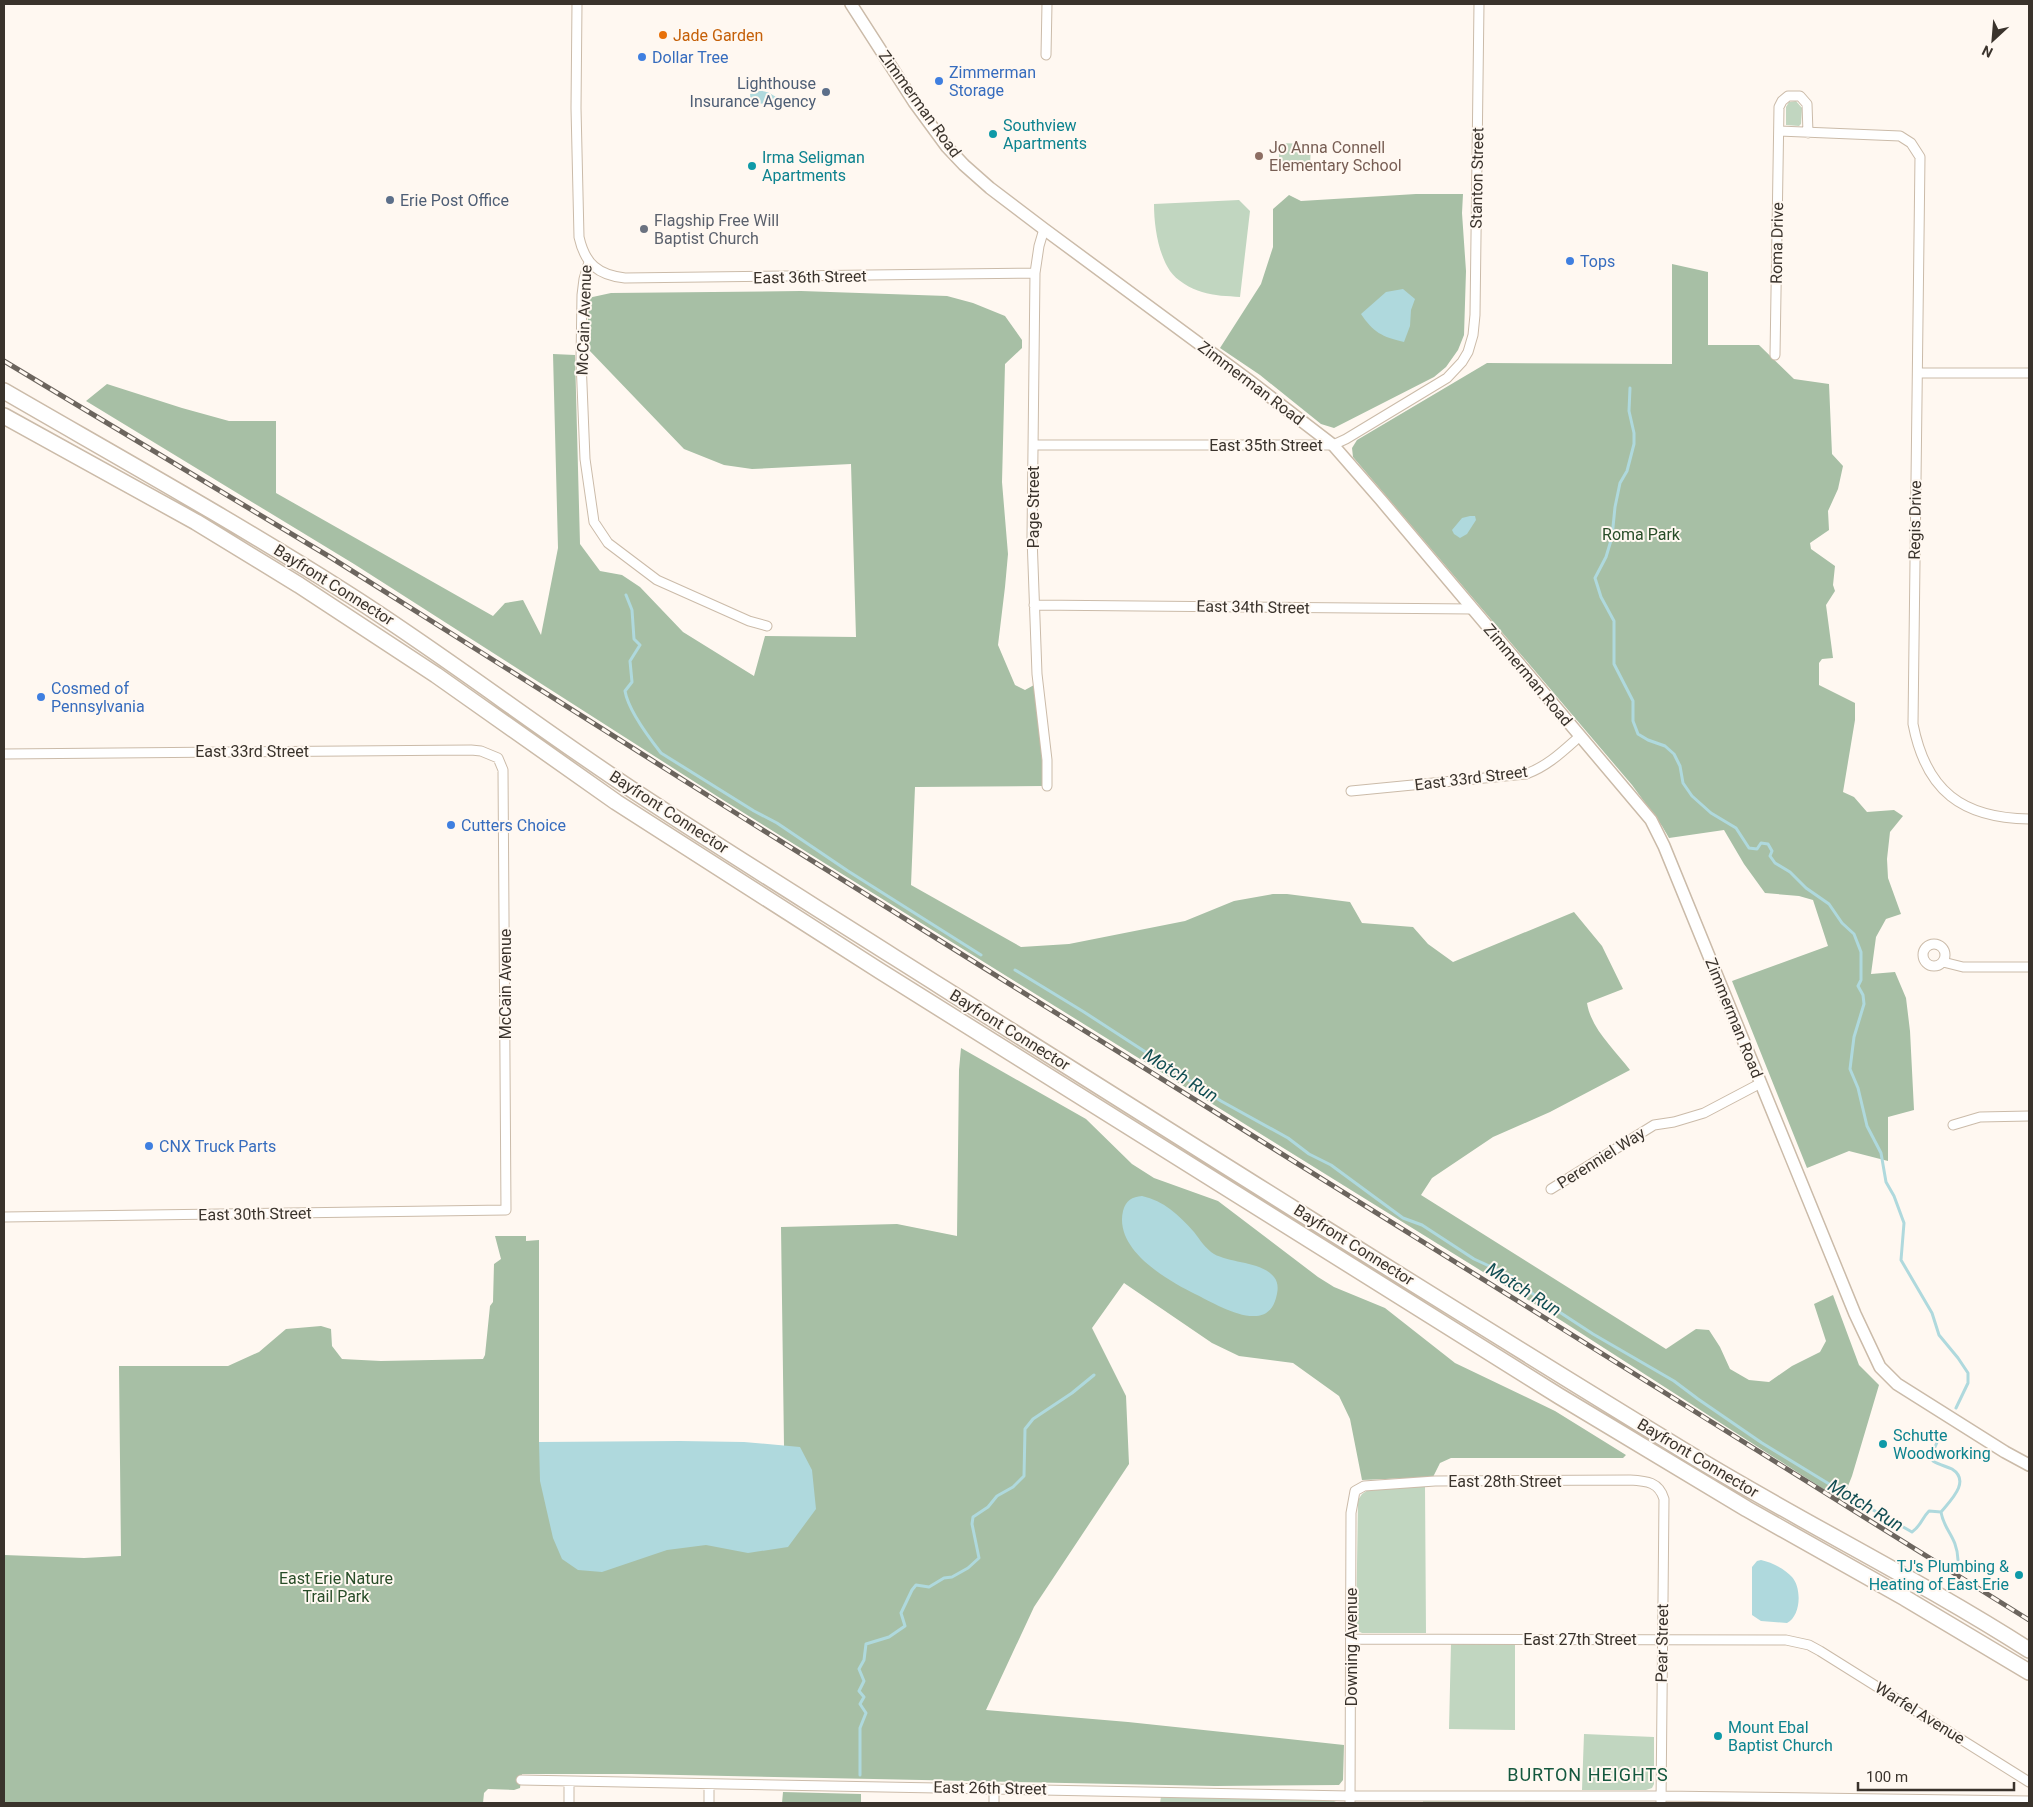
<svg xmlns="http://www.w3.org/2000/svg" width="2033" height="1807" viewBox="0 0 2033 1807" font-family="Roboto,sans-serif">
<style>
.green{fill:#c1d6c0}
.forest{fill:#a7bfa5}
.water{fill:#afd9dd}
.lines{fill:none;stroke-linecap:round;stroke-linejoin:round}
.stream{stroke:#afd9dd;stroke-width:3}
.minor-casing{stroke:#cbbba9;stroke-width:11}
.tertiary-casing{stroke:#cbbba9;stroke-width:14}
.trunk-casing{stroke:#cbbba9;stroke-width:18}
.minor{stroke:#fff;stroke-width:9}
.tertiary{stroke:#fff;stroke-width:11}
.trunk{stroke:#fff;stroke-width:15}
.rail-casing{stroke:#6c655e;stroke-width:5}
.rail{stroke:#fff8f1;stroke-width:3;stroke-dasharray:9;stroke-linecap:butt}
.food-dot{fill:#e8710a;stroke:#fff8f1;stroke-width:2}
.shop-dot{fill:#3f7fe0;stroke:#fff8f1;stroke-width:2}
.service-dot{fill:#5c6f8a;stroke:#fff8f1;stroke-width:2}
.culture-dot{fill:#0f9aa8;stroke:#fff8f1;stroke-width:2}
.education-dot{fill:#8d6e63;stroke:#fff8f1;stroke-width:2}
.worship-dot{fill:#6b7280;stroke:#fff8f1;stroke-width:2}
.labels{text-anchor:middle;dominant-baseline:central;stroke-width:4;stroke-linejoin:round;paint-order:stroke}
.food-label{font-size:16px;fill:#c56008;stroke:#fff8f1;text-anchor:start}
.shop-label{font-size:16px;fill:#366cbe;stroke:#fff8f1;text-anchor:start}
.service-label{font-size:16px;fill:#4e5e75;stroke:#fff8f1;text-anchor:end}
.street-label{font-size:16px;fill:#3a332c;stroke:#fff8f1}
.culture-label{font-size:16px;fill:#0d838f;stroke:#fff8f1;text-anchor:start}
.education-label{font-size:16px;fill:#785e54;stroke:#fff8f1;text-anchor:start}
.worship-label{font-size:16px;fill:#5b616d;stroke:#fff8f1;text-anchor:start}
.park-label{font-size:16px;fill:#284d28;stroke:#fff8f1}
.water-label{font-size:18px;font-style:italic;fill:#124e53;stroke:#fff8f1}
.neighbourhood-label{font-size:18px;letter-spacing:1px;fill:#14583e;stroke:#fff8f1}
</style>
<rect width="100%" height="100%" fill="#fff8f1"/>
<!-- green -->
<path class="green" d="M 1796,101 L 1802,108 L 1801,124 L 1799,126 L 1786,125 L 1786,107 L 1789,102 Z
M 1279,143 L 1311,144 L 1310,167 L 1279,166 Z
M 1239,200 L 1250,211 L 1240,297 C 1228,296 1214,296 1202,292 C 1191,289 1176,280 1170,271 C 1158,253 1154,225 1154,204 Z
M 1425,1486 L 1426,1633 L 1362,1633 L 1356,1630 L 1358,1500 L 1362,1494 L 1368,1490 Z
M 1451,1643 L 1515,1643 L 1515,1730 L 1449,1729 Z
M 1584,1734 L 1654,1737 L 1654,1784 L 1652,1788 L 1646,1790 L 1582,1790 Z
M 1161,1797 L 1325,1800 L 1334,1801 L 1338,1803 L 1160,1803 Z
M 1423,1800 L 1572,1802 L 1572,1803 L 1423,1803 Z"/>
<!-- forest -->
<path class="forest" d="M 1416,194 L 1463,194 L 1462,213 L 1466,271 L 1464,335 L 1458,350 L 1446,367 L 1434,377 L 1334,428 L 1321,424 L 1260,375 L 1220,348 L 1261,284 L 1273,247 L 1273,209 L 1289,195 L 1301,201 Z
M 1672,264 L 1708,272 L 1708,345 L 1759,345 L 1794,379 L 1829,384 L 1832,454 L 1843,466 L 1838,489 L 1828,511 L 1829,530 L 1810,543 L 1811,549 L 1835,566 L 1833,585 L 1835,591 L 1826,605 L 1833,658 L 1822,659 L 1819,663 L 1819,685 L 1855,703 L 1855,720 L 1843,792 L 1854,797 L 1867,812 L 1894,810 L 1903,816 L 1890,832 L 1887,859 L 1888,878 L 1901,914 L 1886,919 L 1876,937 L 1871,974 L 1895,972 L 1906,998 L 1910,1031 L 1914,1110 L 1888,1117 L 1888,1161 L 1849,1151 L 1807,1168 L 1732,981 L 1828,946 L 1813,900 L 1799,896 L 1765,893 L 1744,864 L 1724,830 L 1669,838 L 1662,826 L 1632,785 L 1353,457 L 1352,448 L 1357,440 L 1487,363 L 1672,364 Z
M 801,291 L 947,296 L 973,303 L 1005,316 L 1022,340 L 1022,348 L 1005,364 L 1002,482 L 1008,554 L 1005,587 L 998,645 L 1015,685 L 1025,690 L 1034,685 L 1041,737 L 1043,786 L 915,787 L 911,885 L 1021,947 L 1069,944 L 1185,921 L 1234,901 L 1273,894 L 1287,894 L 1350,902 L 1362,923 L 1413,927 L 1428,944 L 1453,962 L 1574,912 L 1602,946 L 1623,989 L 1587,1003 C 1591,1029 1615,1050 1630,1070 L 1550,1112 L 1493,1137 L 1432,1178 L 1421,1195 L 1666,1349 L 1696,1329 L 1709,1330 L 1720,1347 L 1730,1369 L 1749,1380 L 1769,1382 L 1792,1366 L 1820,1352 L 1826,1341 L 1814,1304 L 1833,1295 L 1859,1365 L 1879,1385 L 1852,1476 L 1842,1501 L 1562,1321 L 723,800 L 354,564 L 86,401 L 107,384 L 182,408 L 229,421 L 276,421 L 276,493 L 493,616 L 505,603 L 523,600 L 541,635 L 558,548 L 553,354 L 575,355 L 580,544 L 600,571 L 622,575 L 640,587 L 683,632 L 754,676 L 765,636 L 856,637 L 851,464 L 752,469 L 724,465 L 684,449 L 588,349 L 588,298 L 611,293 Z
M 961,1048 L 1086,1119 L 1132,1164 L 1154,1178 L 1218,1201 L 1318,1277 L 1334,1287 L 1385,1308 L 1455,1363 L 1555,1411 L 1626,1455 L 1623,1458 L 1451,1458 L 1440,1463 L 1433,1477 L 1362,1480 L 1350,1419 L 1339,1396 L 1293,1363 L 1239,1356 L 1212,1343 L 1124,1283 L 1092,1328 L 1126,1396 L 1129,1464 L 1034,1607 L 986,1710 L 1128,1722 L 1344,1745 L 1343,1780 L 1339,1785 L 1215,1786 L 631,1774 L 522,1774 L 520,1788 L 514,1790 L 488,1789 L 484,1793 L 483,1803 L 4,1803 L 4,1555 L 84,1558 L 121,1556 L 119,1366 L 228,1366 L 259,1352 L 286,1329 L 321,1326 L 331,1329 L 332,1346 L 342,1359 L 381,1361 L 483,1359 L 485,1355 L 490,1306 L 493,1302 L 494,1264 L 501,1259 L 495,1236 L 526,1236 L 526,1241 L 539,1240 L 539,1442 L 784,1446 L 781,1227 L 897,1224 L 957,1236 L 959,1070 Z
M 783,1792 L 861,1794 L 861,1803 L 782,1803 Z"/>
<!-- water -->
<path class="water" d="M 757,91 C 767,90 774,95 782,102 L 782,105 L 751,103 L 750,94 Z
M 1403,289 L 1415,299 L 1411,310 L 1410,326 L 1404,342 C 1382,337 1373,332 1361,314 L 1386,292 Z
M 1470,516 L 1475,516 L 1476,520 L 1467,534 L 1460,538 L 1454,534 L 1452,530 L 1462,518 Z
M 1142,1196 C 1164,1201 1179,1215 1194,1232 C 1200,1240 1206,1249 1214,1254 C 1230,1263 1263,1262 1274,1277 C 1279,1283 1278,1291 1276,1298 C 1266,1336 1216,1304 1195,1294 C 1167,1280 1114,1250 1123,1211 C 1126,1200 1132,1197 1142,1196 Z
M 680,1441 L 744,1442 L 800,1447 L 812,1470 L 816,1509 L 788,1547 L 748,1553 L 706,1545 L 667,1550 L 602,1572 L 578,1570 L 562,1559 L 553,1538 L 540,1481 L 539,1442 Z
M 1761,1560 C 1771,1562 1785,1569 1792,1577 C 1802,1588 1801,1616 1787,1623 L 1761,1621 L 1752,1615 L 1752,1567 L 1757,1561 Z"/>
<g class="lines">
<!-- stream -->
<path class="stream" d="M 1630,388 L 1629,411 L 1634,433 L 1634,444 L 1627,471 L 1620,483 L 1615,507 L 1612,537 L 1606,557 L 1595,578 L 1601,597 L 1614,621 L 1614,664 L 1633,701 L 1633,721 L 1638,734 L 1648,740 L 1665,746 L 1674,754 L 1680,766 L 1683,783 L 1692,796 L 1711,813 L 1736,828 L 1749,848 L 1757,849 L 1761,843 L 1768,844 L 1772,851 L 1770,856 L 1775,863 L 1790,872 L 1806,888 L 1829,904 L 1842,923 L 1854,934 L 1861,952 L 1861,980 L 1858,986 L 1863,995 L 1864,1004 L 1854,1037 L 1850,1069 L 1858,1088 L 1867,1126 L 1881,1153 L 1886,1182 L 1894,1196 L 1904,1223 L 1901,1260 L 1932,1313 L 1939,1335 L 1958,1358 L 1968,1373 L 1968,1383 L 1956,1408
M 626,595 L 632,610 L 634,639 L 640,645 L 630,661 L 632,682 L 625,691 C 628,709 650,739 661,753 L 754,811 L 777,823 L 848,871 L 981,955
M 1015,970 L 1084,1012 L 1221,1101 L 1288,1138 L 1309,1154 L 1331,1165 L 1403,1218 L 1422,1225 L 1474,1259 L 1511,1276 L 1538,1298 L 1593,1334 L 1674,1381 L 1698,1399 L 1762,1443 L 1852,1498 L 1912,1532 C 1921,1526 1922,1518 1929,1511 L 1941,1512
M 1941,1433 L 1932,1454 L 1933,1461 C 1939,1465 1946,1466 1952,1469 C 1971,1481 1951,1500 1941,1512
M 1941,1512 C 1944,1531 1957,1536 1958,1560
M 860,1775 L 860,1728 L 866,1713 L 860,1704 L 864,1697 L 859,1691 L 864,1681 L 859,1669 L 864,1660 L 866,1644 L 889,1637 L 905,1626 L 901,1613 L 912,1590 L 916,1585 L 929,1587 L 944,1578 L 952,1577 L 968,1568 L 979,1558 L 972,1524 L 973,1517 L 988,1507 L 997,1496 L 1013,1487 L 1024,1476 L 1025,1429 L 1033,1419 L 1072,1393 L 1094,1375"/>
<defs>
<path id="minor" d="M 577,4 L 576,108 L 579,237 C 585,264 598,275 625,278 L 1035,273
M 1046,55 L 1047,4
M 1779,131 L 1900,136 L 1911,143 L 1920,157 L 1913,724 C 1926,791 1962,818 2029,819
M 1044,229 L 1039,246 L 1035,273 L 1032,537 L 1037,674 L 1047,760 L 1047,786
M 589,262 L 584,279 L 582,295 L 581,360 L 585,459 L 594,522 L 608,543 L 657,580 L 749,621 L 767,626
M 1775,355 L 1779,107 L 1782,101 L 1788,96 L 1800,96 L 1807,104 L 1808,133
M 1918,373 L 2029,373
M 1033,445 L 1333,445 L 1346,439 L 1447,378 L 1462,362 L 1468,352 L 1473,335 L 1475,315 L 1479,4
M 1034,605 L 1473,609
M 4,754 L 471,750 L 481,751 L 498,758 L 503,770 L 506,1210 L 4,1217
M 1351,791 L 1526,774 C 1548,766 1563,751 1580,736
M1923 955a11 11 0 1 1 22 0a11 11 0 1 1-22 0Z
M 1943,962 L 1963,967 L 2029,967
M 1953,1125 L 1980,1117 L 2029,1116
M 1551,1189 L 1654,1125 L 1674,1122 L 1704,1113 L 1761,1083
M 1351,1639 L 1786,1640 L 1809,1645 L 1820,1651 L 2029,1782
M 521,1780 L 1350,1796 L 1661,1796 L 2029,1801
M 569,1803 L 569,1781
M 709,1803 L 709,1784
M 994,1803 L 994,1788
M 1350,1803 L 1351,1513 L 1355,1491 L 1364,1486 L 1435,1481 L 1630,1480 C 1647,1481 1659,1482 1664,1499 L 1661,1803"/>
<path id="tertiary" d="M 851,4 L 914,102 L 947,147 L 964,165 L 990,188 L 1044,229 L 1251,382 L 1333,445 L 1381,500 L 1651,820 L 1664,846 L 1855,1314 L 1880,1367 L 1897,1384 L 2005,1452 L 2029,1465"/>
<path id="trunk" d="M 4,391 C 118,457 233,521 345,592 C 443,654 534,725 631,789 C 717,846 806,901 894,957 C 1157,1123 1421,1290 1686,1452 C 1799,1521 1918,1579 2029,1650
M 4,416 L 196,522 L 299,585 L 436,675 L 616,802 L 880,971 L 1559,1396 L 1747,1509 L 1905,1598 L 2029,1672"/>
</defs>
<!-- minor casing -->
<use href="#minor" class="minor-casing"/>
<!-- tertiary casing -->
<use href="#tertiary" class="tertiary-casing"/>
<!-- trunk casing -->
<use href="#trunk" class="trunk-casing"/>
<!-- minor -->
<use href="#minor" class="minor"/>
<!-- tertiary -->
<use href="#tertiary" class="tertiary"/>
<!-- trunk -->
<use href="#trunk" class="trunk"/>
<defs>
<path id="rail" d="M 4,361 L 330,557 L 742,817 L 2029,1620"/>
</defs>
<!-- rail casing -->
<use href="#rail" class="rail-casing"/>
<!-- rail -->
<use href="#rail" class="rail"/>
</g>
<!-- markers -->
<circle class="food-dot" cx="663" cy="35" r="5"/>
<g class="shop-dot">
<circle cx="642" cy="57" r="5"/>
<circle cx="939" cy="81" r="5"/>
<circle cx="1570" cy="261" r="5"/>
<circle cx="41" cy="697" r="5"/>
<circle cx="451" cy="825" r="5"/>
<circle cx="149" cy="1146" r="5"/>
</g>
<g class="service-dot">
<circle cx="826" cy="92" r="5"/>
<circle cx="390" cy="200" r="5"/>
</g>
<g class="culture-dot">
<circle cx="993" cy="134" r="5"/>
<circle cx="752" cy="166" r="5"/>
<circle cx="1883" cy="1444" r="5"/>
<circle cx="2019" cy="1575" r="5"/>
<circle cx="1718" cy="1736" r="5"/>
</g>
<circle class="education-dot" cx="1259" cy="156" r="5"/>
<circle class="worship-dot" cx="644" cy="229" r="5"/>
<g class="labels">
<!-- food labels -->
<g class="food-label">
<text x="673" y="35">Jade Garden</text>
</g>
<!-- shop labels -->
<g class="shop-label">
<text x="652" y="57">Dollar Tree</text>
<text x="949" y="72">Zimmerman<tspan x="949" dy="18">Storage</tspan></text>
<text x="1580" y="261">Tops</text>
<text x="51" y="688">Cosmed of<tspan x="51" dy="18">Pennsylvania</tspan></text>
<text x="461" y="825">Cutters Choice</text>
<text x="159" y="1146">CNX Truck Parts</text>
</g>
<!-- service labels -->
<g class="service-label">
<text x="816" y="83">Lighthouse<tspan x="816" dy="18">Insurance Agency</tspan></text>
<text x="400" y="200" text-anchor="start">Erie Post Office</text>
</g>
<!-- street labels -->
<g class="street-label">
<text transform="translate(920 104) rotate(54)">Zimmerman Road</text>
<text transform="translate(1477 178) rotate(-89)">Stanton Street</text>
<text transform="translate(1777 243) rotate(-89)">Roma Drive</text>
<text transform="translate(810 277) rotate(-1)">East 36th Street</text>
<text transform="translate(584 320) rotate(-88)">McCain Avenue</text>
<text transform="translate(1251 383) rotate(37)">Zimmerman Road</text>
<text x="1266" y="445">East 35th Street</text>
<text transform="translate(1033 507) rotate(-90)">Page Street</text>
<text transform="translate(1915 520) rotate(-89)">Regis Drive</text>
<text transform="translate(334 585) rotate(32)">Bayfront Connector</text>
<text transform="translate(1253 607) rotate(1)">East 34th Street</text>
<text transform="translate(1528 675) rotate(50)">Zimmerman Road</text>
<text x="252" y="751">East 33rd Street</text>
<text transform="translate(1471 778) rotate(-7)">East 33rd Street</text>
<text transform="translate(669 812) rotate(33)">Bayfront Connector</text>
<text transform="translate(505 984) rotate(-90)">McCain Avenue</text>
<text transform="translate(1734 1018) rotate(68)">Zimmerman Road</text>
<text transform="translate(1010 1030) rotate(32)">Bayfront Connector</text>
<text transform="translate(1601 1158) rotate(-32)">Perenniel Way</text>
<text transform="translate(255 1214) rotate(-1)">East 30th Street</text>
<text transform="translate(1354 1245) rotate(32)">Bayfront Connector</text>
<text transform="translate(1698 1458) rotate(31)">Bayfront Connector</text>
<text x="1505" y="1481">East 28th Street</text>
<text x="1580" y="1639">East 27th Street</text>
<text transform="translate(1662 1643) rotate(-89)">Pear Street</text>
<text transform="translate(1351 1647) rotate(-90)">Downing Avenue</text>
<text transform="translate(1920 1713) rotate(32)">Warfel Avenue</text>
<text transform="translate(990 1788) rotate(1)">East 26th Street</text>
</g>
<!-- culture labels -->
<g class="culture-label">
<text x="1003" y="125">Southview<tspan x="1003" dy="18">Apartments</tspan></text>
<text x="762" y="157">Irma Seligman<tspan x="762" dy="18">Apartments</tspan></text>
<text x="1893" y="1435">Schutte<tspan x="1893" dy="18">Woodworking</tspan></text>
<text x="2009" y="1566" text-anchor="end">TJ's Plumbing &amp;<tspan x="2009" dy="18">Heating of East Erie</tspan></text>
<text x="1728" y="1727">Mount Ebal<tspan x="1728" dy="18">Baptist Church</tspan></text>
</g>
<!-- education labels -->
<g class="education-label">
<text x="1269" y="147">Jo Anna Connell<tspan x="1269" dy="18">Elementary School</tspan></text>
</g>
<!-- worship labels -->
<g class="worship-label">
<text x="654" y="220">Flagship Free Will<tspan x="654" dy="18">Baptist Church</tspan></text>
</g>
<!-- park labels -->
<g class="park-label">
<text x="1641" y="534">Roma Park</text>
<text x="336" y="1578">East Erie Nature<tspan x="336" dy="18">Trail Park</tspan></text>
</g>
<!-- water labels -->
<g class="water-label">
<text transform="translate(1181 1075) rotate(32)">Motch Run</text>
<text transform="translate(1524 1289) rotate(32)">Motch Run</text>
<text transform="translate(1866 1505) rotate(31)">Motch Run</text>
</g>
<!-- neighbourhood labels -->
<g class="neighbourhood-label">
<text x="1588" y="1774">BURTON HEIGHTS</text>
</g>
</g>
<!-- border -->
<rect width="2033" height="1807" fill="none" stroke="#3a332c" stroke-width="10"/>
<!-- north arrow -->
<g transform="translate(1993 40) rotate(206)" stroke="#fff8f1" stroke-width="4" paint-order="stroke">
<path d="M0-4L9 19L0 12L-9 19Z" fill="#3a332c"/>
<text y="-8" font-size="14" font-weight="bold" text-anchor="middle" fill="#3a332c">N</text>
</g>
<!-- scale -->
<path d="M1858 1782v8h156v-8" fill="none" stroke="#3a332c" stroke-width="2.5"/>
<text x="1866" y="1782" font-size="15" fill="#3a332c" stroke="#fff8f1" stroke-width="4" paint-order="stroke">100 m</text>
</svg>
